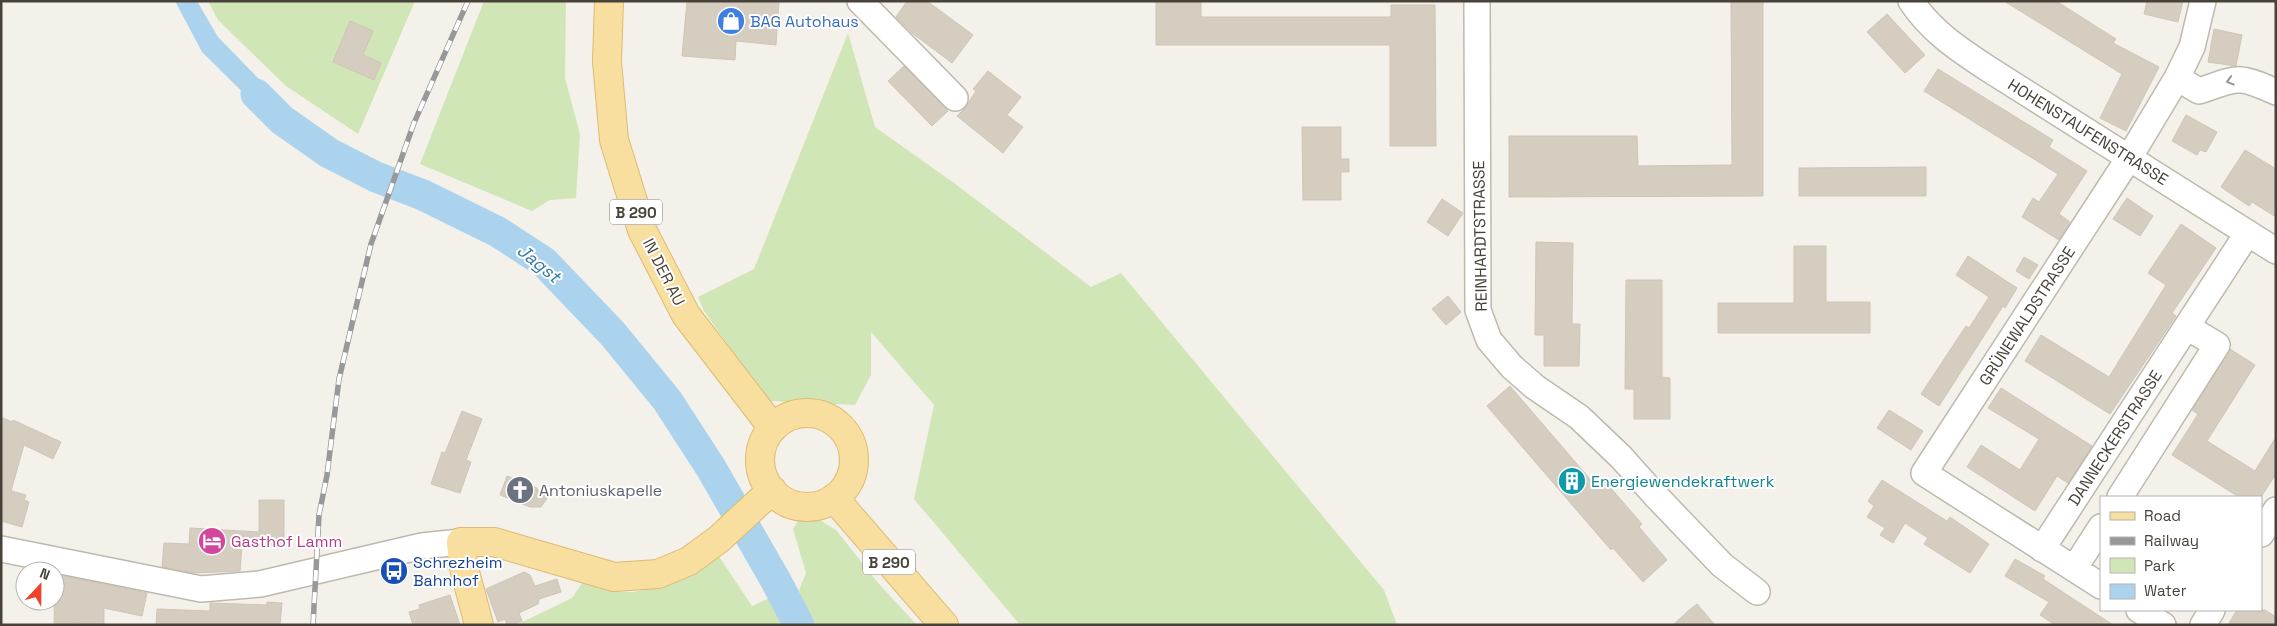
<svg xmlns="http://www.w3.org/2000/svg" width="2277" height="626" viewBox="0 0 2277 626" font-family="'Space Grotesk',sans-serif">
<style>
.green{fill:#d1e6b6}
.water{fill:#abd3ed}
.lines{fill:none;stroke-linecap:round;stroke-linejoin:round}
.river{stroke:#abd3ed;stroke-width:31}
.building{fill:#d5cdc0;stroke:#d0c5b4}
.minor-casing{stroke:#bfb9ad;stroke-width:28}
.major-casing{stroke:#ddbb70;stroke-width:30}
.minor{stroke:#fff;stroke-width:25}
.major{stroke:#f8de9f;stroke-width:28}
.rail-casing{stroke:#989898;stroke-width:5.5}
.rail{stroke:#fff;stroke-width:4;stroke-dasharray:11;stroke-linecap:butt}
.oneway{stroke:#9a9792}
.labels{text-anchor:middle;dominant-baseline:central;stroke-width:4;stroke-linejoin:round;paint-order:stroke}
.shield{fill:#fff;stroke:#7f7b74;stroke-width:1}
.shield-label{font-size:15px;font-weight:bold;fill:#484239}
.shop-label{font-size:16px;fill:#366cbe;stroke:#fff;text-anchor:start}
.street-label{font-size:16px;fill:#484239;stroke:#fff}
.culture-label{font-size:16px;fill:#0d838f;stroke:#fff;text-anchor:start}
.worship-label{font-size:16px;fill:#5b616d;stroke:#fff;text-anchor:start}
.hotel-label{font-size:16px;fill:#b23c85;stroke:#fff;text-anchor:start}
.transit-label{font-size:16px;fill:#164399;stroke:#fff;text-anchor:start}
.water-label{font-size:18px;font-style:italic;fill:#3579a6;stroke:#fff}
</style>
<rect width="100%" height="100%" fill="#f4f1eb"/>
<!-- green -->
<path class="green" d="M 208,1 L 415,1 L 358,134 L 286,86 L 218,20 Z
M 484,1 L 566,1 L 565,78 L 580,134 L 576,198 L 550,200 L 532,211 L 420,164 Z
M 848,33 L 875,127 L 954,183 L 1091,287 L 1121,273 L 1384,590 L 1397,625 L 1020,625 L 914,499 L 934,405 L 871,332 L 871,375 L 855,405 L 768,401 L 704,311 L 698,297 L 754,269 Z
M 805,511 L 836,530 L 879,584 L 917,625 L 813,625 L 799,590 L 806,573 L 793,529 Z
M 718,555 L 752,606 L 772,597 L 786,625 L 516,625 L 572,598 L 583,582 C 598,587 617,593 633,592 C 661,588 694,569 718,555 Z"/>
<!-- water -->
<path class="water" d="M 175,1 L 197,1 L 218,37 L 290,111 L 285,134 L 202,52 Z"/>
<g class="lines">
<!-- river -->
<path class="river" d="M 256,94 L 282,120 L 329,153 L 376,177 L 423,195 L 498,232 L 544,262 L 612,333 L 667,400 L 711,468 L 776,581 L 799,625"/>
</g>
<!-- building -->
<path class="building" d="M 687,1 L 779,1 L 776,45 L 736,41 L 735,60 L 682,56 Z
M 907,1 L 927,1 L 973,35 L 952,63 L 912,33 L 896,17 Z
M 1156,1 L 1201,1 L 1201,17 L 1391,17 L 1391,5 L 1435,5 L 1436,146 L 1390,146 L 1390,45 L 1156,45 Z
M 1731,1 L 1763,1 L 1763,196 L 1509,197 L 1509,136 L 1637,136 L 1638,166 L 1732,165 Z
M 2004,1 L 2056,1 L 2116,39 L 2113,43 L 2159,67 L 2126,131 L 2100,118 L 2122,74 Z
M 2147,1 L 2183,1 L 2178,22 L 2144,14 Z
M 1887,14 L 1925,55 L 1905,73 L 1867,32 Z
M 350,21 L 373,31 L 363,55 L 381,63 L 374,80 L 333,62 Z
M 2214,29 L 2242,35 L 2236,66 L 2208,62 Z
M 904,66 L 948,111 L 932,126 L 888,81 Z
M 1938,69 L 2053,140 L 2049,147 L 2087,171 L 2059,214 L 2070,222 L 2059,240 L 2022,217 L 2033,198 L 2039,202 L 2058,174 L 1924,91 Z
M 988,71 L 1021,97 L 1007,115 L 1023,127 L 1003,153 L 957,116 L 965,108 L 976,91 L 973,89 Z
M 2186,115 L 2217,132 L 2206,152 L 2200,150 L 2197,155 L 2172,141 Z
M 1302,127 L 1341,127 L 1341,159 L 1349,159 L 1349,172 L 1341,172 L 1341,200 L 1303,200 Z
M 2245,150 L 2276,169 L 2276,217 L 2252,202 L 2249,206 L 2221,187 Z
M 1926,167 L 1926,196 L 1799,196 L 1799,168 Z
M 2127,198 L 2153,216 L 2140,236 L 2113,219 Z
M 1442,199 L 1463,213 L 1448,236 L 1427,222 Z
M 2181,224 L 2216,248 L 2172,313 L 2176,316 L 2110,414 L 2025,361 L 2041,335 L 2109,377 L 2166,285 L 2148,273 Z
M 1536,242 L 1573,243 L 1572,324 L 1580,324 L 1579,366 L 1544,366 L 1544,335 L 1535,335 Z
M 1794,246 L 1826,246 L 1826,302 L 1870,302 L 1870,333 L 1718,333 L 1718,303 L 1794,303 Z
M 1968,256 L 2017,288 L 2005,308 L 2003,306 L 1939,406 L 1921,394 L 1966,326 L 1969,328 L 1989,297 L 1956,275 Z
M 2024,257 L 2038,265 L 2029,279 L 2016,271 Z
M 1626,280 L 1662,280 L 1662,377 L 1670,378 L 1670,419 L 1634,419 L 1634,389 L 1625,389 Z
M 1448,296 L 1461,312 L 1446,325 L 1432,309 Z
M 2230,349 L 2255,365 L 2207,441 L 2255,471 L 2276,437 L 2276,474 L 2261,497 L 2239,497 L 2172,455 L 2198,414 L 2192,410 Z
M 1510,386 L 1595,485 L 1602,478 L 1642,524 L 1639,527 L 1667,560 L 1643,582 L 1613,548 L 1611,550 L 1487,406 Z
M 2001,388 L 2092,446 L 2068,483 L 2057,476 L 2035,511 L 1967,467 L 1981,445 L 2020,470 L 2039,439 L 1988,408 Z
M 1889,410 L 1923,431 L 1911,450 L 1877,428 Z
M 462,411 L 482,419 L 466,460 L 471,462 L 460,493 L 431,484 L 442,452 L 445,453 Z
M 1,417 L 12,422 L 13,420 L 61,442 L 53,459 L 24,445 L 11,491 L 26,495 L 24,500 L 29,502 L 22,527 L 1,521 Z
M 507,476 L 537,488 L 539,493 L 548,497 L 541,507 L 530,507 L 500,495 Z
M 1882,480 L 1947,521 L 1950,517 L 1989,544 L 1970,573 L 1924,544 L 1928,538 L 1905,523 L 1893,543 L 1880,535 L 1885,528 L 1867,517 L 1874,506 L 1868,501 Z
M 259,500 L 284,500 L 284,545 L 242,545 L 240,571 L 195,573 L 162,567 L 164,543 L 189,544 L 190,528 L 259,532 Z
M 2015,559 L 2045,576 L 2043,579 L 2113,625 L 2055,625 L 2040,615 L 2049,602 L 2005,576 Z
M 524,572 L 530,575 L 535,586 L 557,579 L 561,592 L 539,599 L 538,604 L 519,613 L 522,621 L 513,625 L 507,625 L 505,619 L 498,622 L 486,589 Z
M 55,574 L 147,593 L 142,616 L 104,608 L 104,624 L 74,623 L 74,625 L 54,625 Z
M 450,595 L 460,625 L 413,625 L 409,612 L 420,609 L 419,605 Z
M 267,602 L 282,603 L 280,625 L 156,625 L 157,609 L 210,611 L 210,603 L 267,605 Z
M 1697,604 L 1715,625 L 1673,625 L 1687,612 Z
M 2237,610 L 2265,610 L 2276,617 L 2276,625 L 2228,625 Z"/>
<g class="lines">
<defs>
<path id="minor" d="M 860,1 L 955,98
M 1477,1 L 1478,310 L 1489,340 L 1512,367 L 1535,387 L 1579,417 L 1621,457 L 1655,495 L 1722,565 L 1757,592
M 1911,1 C 1931,31 1958,49 1987,68 L 2276,251
M 2177,78 L 2199,91 C 2238,78 2237,74 2276,92
M 2120,497 L 2217,345 L 2187,327
M 2261,534 L 2276,510
M 1,549 L 201,589 L 260,584 L 422,546 L 461,542
M 2042,549 L 2247,234
M 2074,569 L 2101,527
M 2101,586 L 1924,473 L 2129,158 L 2177,78 L 2192,47 L 2203,1
M 2139,610 L 2163,625
M 2203,625 L 2212,610"/>
<path id="major" d="M 609,1 L 607,62 L 614,140 L 642,230 L 686,315 L 773,428
M760 460a47 47 0 1 1 94 0a47 47 0 1 1-94 0Z
M 834,498 L 944,625
M 479,625 L 463,564 L 461,542 L 494,542 L 614,577 L 658,574 L 689,561 L 719,539 L 772,490"/>
</defs>
<!-- minor casing -->
<use href="#minor" class="minor-casing"/>
<!-- major casing -->
<use href="#major" class="major-casing"/>
<!-- minor -->
<use href="#minor" class="minor"/>
<!-- major -->
<use href="#major" class="major"/>
<defs>
<path id="rail" d="M 313,625 L 319,515 L 327,475 L 339,379 L 371,244 L 414,123 L 468,1"/>
</defs>
<!-- rail casing -->
<use href="#rail" class="rail-casing"/>
<!-- rail -->
<use href="#rail" class="rail"/>
</g>
<!-- one-way arrows -->
<defs><path id="oneway-chevron" d="M-2-3.5L2.5 0L-2 3.5" fill="none" stroke-width="1.6" stroke-linecap="round" stroke-linejoin="round" transform="scale(1.25)"/></defs>
<use class="oneway" href="#oneway-chevron" transform="translate(2230 81) rotate(164)"/>
<!-- icons -->
<defs>
<symbol id="shop-disc" viewBox="-11 -11 22 22"><circle r="9.5" fill="#3f7fe0" stroke="#fff"/><path d="M-5-2.5h2.3a2.7 3.5 0 0 1 5.4 0H5L5.5 6h-11ZM-1.5-2.5h3a1.5 2.3 0 0 0-3 0Z" fill="#fff"/></symbol>
<symbol id="building-disc" viewBox="-11 -11 22 22"><circle r="9.5" fill="#0f9aa8" stroke="#fff"/><path d="M-4-6H4V6H1V3H-1V6H-4ZM-2.5-4.3h1.7v1.8h-1.7ZM.8-4.3h1.7v1.8H.8ZM-2.5-1h1.7V.8h-1.7ZM.8-1h1.7V.8H.8Z" fill="#fff"/></symbol>
<symbol id="church-disc" viewBox="-11 -11 22 22"><circle r="9.5" fill="#6b7280" stroke="#fff"/><path d="M-1.2-6h2.4v3.5h3.3v2.4h-3.3V6h-2.4V-.1h-3.3v-2.4h3.3Z" fill="#fff"/></symbol>
<symbol id="hotel-disc" viewBox="-11 -11 22 22"><circle r="9.5" fill="#d1479c" stroke="#fff"/><path d="M-6-4.5h1.5V1H6V5H4.5V3h-9V5H-6ZM-4 0a1.8 1.8 0 1 1 3.6 0ZM.5 0V-2.5h3Q6-2.5 6 0Z" fill="#fff"/></symbol>
<symbol id="bus-disc" viewBox="-11 -11 22 22"><circle r="9.5" fill="#1a4fb4" stroke="#fff"/><path d="M-5-6H5V4H4V6H2V4H-2V6H-4V4H-5ZM-3.5-4V0h7V-4ZM-3.5 1.2v1.5H-2V1.2ZM2 1.2v1.5H3.5V1.2Z" fill="#fff"/></symbol>
</defs>
<g fill-rule="evenodd">
<use href="#shop-disc" x="715" y="5" width="32" height="32"/>
<use href="#building-disc" x="1556" y="465" width="32" height="32"/>
<use href="#church-disc" x="504" y="474" width="32" height="32"/>
<use href="#hotel-disc" x="196" y="525" width="32" height="32"/>
<use href="#bus-disc" x="378" y="555" width="32" height="32"/>
</g>
<g class="labels">
<!-- shield labels -->
<g class="shield">
<rect x="610" y="199.5" width="52" height="25" rx="4"/>
<rect x="863" y="549.5" width="52" height="25" rx="4"/>
</g>
<g class="shield-label">
<text x="636" y="212">B 290</text>
<text x="889" y="562">B 290</text>
</g>
<!-- shop labels -->
<g class="shop-label">
<text x="750" y="21">BAG Autohaus</text>
</g>
<!-- street labels -->
<g class="street-label">
<text transform="translate(2088 132) rotate(32)">HOHENSTAUFENSTRASSE</text>
<text transform="translate(1480 236) rotate(-91)">REINHARDTSTRASSE</text>
<text transform="translate(664 272) rotate(63)">IN DER AU</text>
<text transform="translate(2027 316) rotate(-57)">GRÜNEWALDSTRASSE</text>
<text transform="translate(2115 438) rotate(-57)">DANNECKERSTRASSE</text>
</g>
<!-- culture labels -->
<g class="culture-label">
<text x="1591" y="481">Energiewendekraftwerk</text>
</g>
<!-- worship labels -->
<g class="worship-label">
<text x="539" y="490">Antoniuskapelle</text>
</g>
<!-- hotel labels -->
<g class="hotel-label">
<text x="231" y="541">Gasthof Lamm</text>
</g>
<!-- transit labels -->
<g class="transit-label">
<text x="413" y="562">Schrezheim<tspan x="413" dy="18">Bahnhof</tspan></text>
</g>
<!-- water labels -->
<g class="water-label">
<text transform="translate(539 263) rotate(39)">Jagst</text>
</g>
</g>
<!-- border -->
<rect width="2277" height="626" fill="none" stroke="#484239" stroke-width="5"/>
<!-- legend -->
<rect x="2100" y="496" width="162" height="115" fill="#ffffff" stroke="#b6b3b0"/>
<rect x="2110" y="512" width="25" height="8" fill="#f8de9f" stroke="#b6b3b0"/>
<text x="2144" y="521" font-size="15" fill="#484239">Road</text>
<rect x="2110" y="537" width="25" height="8" fill="#989898" stroke="#b6b3b0"/>
<text x="2144" y="546" font-size="15" fill="#484239">Railway</text>
<rect x="2110" y="558" width="25" height="15" fill="#d1e6b6" stroke="#b6b3b0"/>
<text x="2144" y="571" font-size="15" fill="#484239">Park</text>
<rect x="2110" y="584" width="25" height="15" fill="#abd3ed" stroke="#b6b3b0"/>
<text x="2144" y="596" font-size="15" fill="#484239">Water</text>
<!-- north arrow -->
<g transform="translate(40 586) rotate(22)"><circle r="24" fill="#ffffff" stroke="#b6b3b0"/>
<path d="M0-4L9 19L0 12L-9 19Z" fill="#ed4329"/>
<text y="-8" font-size="14" font-weight="bold" text-anchor="middle" fill="#484239">N</text>
</g>
</svg>
